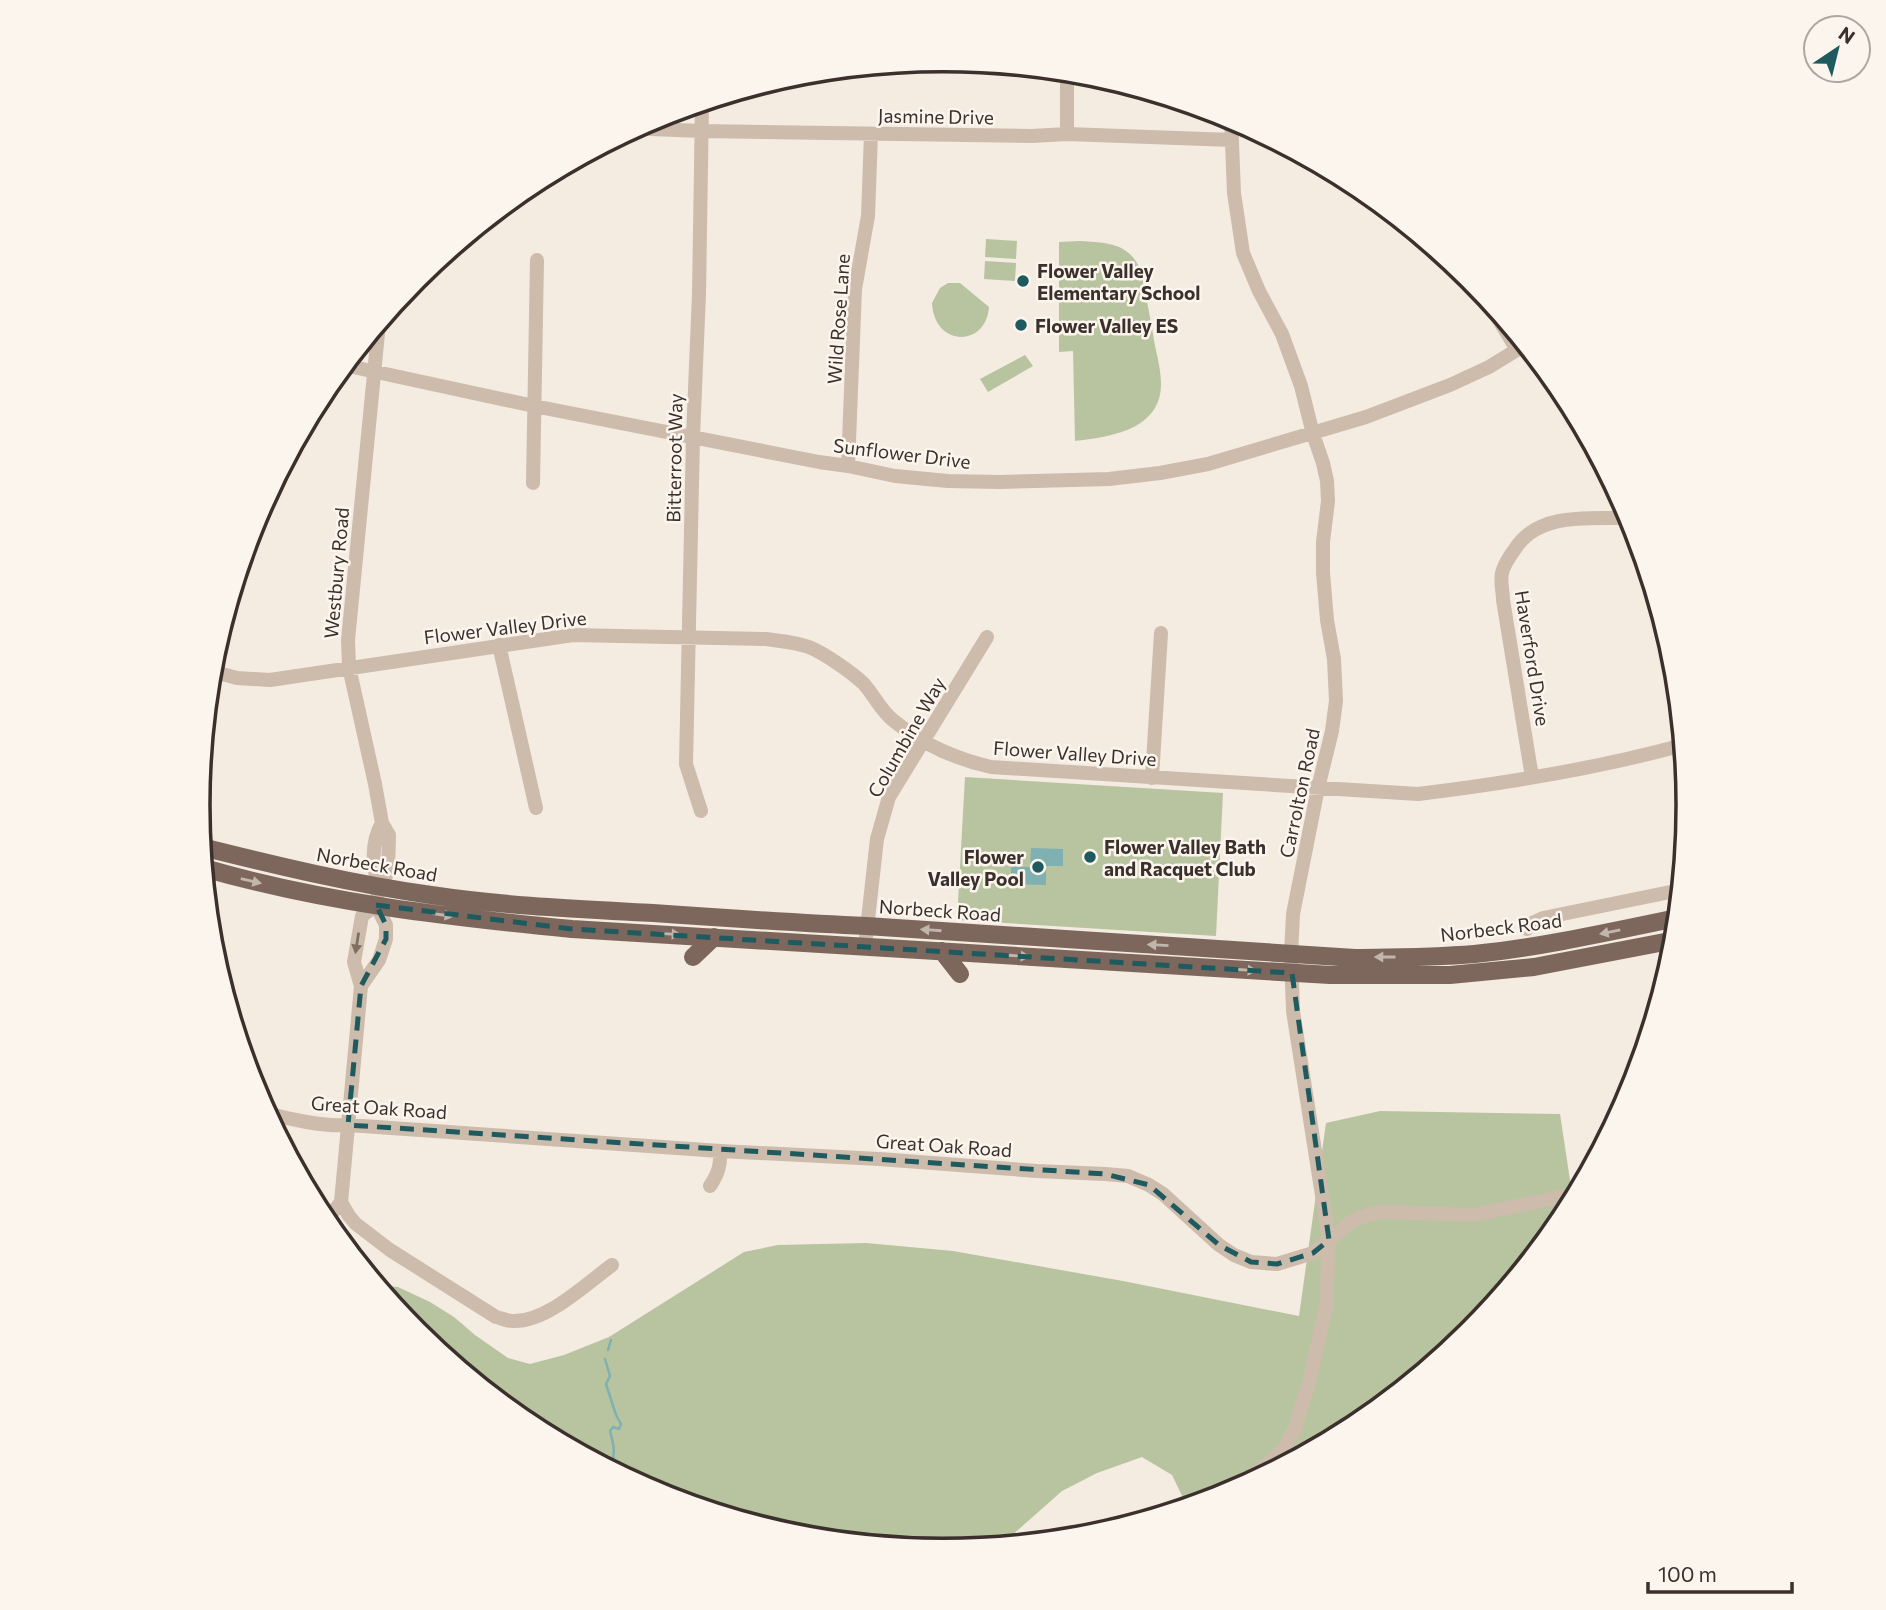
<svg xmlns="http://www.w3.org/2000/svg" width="1886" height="1610" viewBox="0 0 1886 1610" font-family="Commissioner,sans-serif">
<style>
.green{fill:#b8c4a0}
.water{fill:#7fb0b2}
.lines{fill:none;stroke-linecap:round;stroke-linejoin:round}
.stream{stroke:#7fb0b2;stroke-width:2.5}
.minor{stroke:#cdbbac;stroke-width:14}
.major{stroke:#7d675c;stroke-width:18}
.oneway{fill:#c2b5ac}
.oneway2{fill:#7d6f65}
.marked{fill:none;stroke:#1f5a5e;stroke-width:5;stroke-dasharray:14 9;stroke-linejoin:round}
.poi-dot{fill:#1f5a5e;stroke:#fbf5ee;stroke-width:2.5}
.labels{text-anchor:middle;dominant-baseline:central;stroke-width:5;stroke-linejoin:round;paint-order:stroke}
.street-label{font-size:19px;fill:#3b302b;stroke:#fbf5ee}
.poi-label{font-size:19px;font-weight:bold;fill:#3b302b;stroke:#fbf5ee;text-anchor:start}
.rim{fill:none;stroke:#3b302b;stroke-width:3.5}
</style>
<rect width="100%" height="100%" fill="#f4ebe1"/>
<!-- green -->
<path class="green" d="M 986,239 L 1017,241 L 1016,259 L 985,257 Z
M 1080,241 C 1107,243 1129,242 1141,271 C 1146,296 1151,321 1155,346 C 1158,359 1161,372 1161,384 C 1161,430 1110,437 1075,441 L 1073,351 L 1059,352 L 1059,242 Z
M 985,261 L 1016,263 L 1015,281 L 984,279 Z
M 948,283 L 960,283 L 989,307 C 986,348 934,347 932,303 L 940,288 Z
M 1025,355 L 1033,366 L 988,392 L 980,379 Z
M 965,777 L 1223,793 L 1216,936 L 957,920 Z
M 1380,1111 L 1560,1114 L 1573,1200 L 1563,1220 L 1470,1332 L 1357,1425 L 1228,1494 L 1187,1506 L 1172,1475 L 1142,1457 L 1097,1473 L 1062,1491 L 1001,1545 L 943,1550 L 797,1536 L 657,1494 L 528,1425 L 416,1332 L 377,1285 L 398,1287 L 430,1302 L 454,1317 L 475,1335 L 508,1358 L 530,1364 L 564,1355 L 609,1337 L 744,1252 L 778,1245 L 866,1243 L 953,1251 L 1123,1281 L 1299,1316 L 1326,1123 Z"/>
<!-- water -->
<path class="water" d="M 1031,848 L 1063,849 L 1063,866 L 1046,866 L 1046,885 L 1011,884 L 1011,867 L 1030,867 Z"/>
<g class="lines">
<!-- stream -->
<path class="stream" d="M 608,1350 L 611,1340
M 605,1359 L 610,1376 L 606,1384 L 616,1415 L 621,1424 L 619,1429 L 613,1427 L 610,1431 C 614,1445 616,1455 610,1468"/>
<!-- minor -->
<path class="minor" d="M 641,125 L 651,129 L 701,131 L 1032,136 L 1067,134 L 1232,140
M 1067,134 L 1067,72
M 1482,292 L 1517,350
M 344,365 L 534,406 L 819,462 L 848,466 L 895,476 L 948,481 L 1000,482 L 1109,479 L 1160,473 L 1208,464 L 1366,417 L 1450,385 L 1489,367 L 1525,345
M 848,466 L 855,289 L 868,216 L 871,134
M 533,483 L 537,260
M 499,645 L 536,808
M 211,671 L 237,678 L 270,680 L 573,635 L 766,639 C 780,641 795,642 809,647 C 824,653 851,672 863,683 C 874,695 881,711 894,721 C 922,744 956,759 991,767 L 1418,794 C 1508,783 1596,769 1683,745
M 1674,674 L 1677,685
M 1532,777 L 1503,600 C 1503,592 1500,581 1502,573 C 1504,564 1510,556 1515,549 C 1539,511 1592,519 1631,518
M 1152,778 L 1161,633
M 701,811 L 686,764 L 693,437 L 699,294 L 702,103
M 379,887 C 372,866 371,842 382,823
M 1527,929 L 1532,923 L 1543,918 L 1680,890
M 865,946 L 877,839 L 889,797 L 987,637
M 361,986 L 379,960 L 386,939 L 386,925 L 376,905 L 379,887 L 388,872 L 389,835 L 382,823 L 375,784 L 349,667 L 348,640 L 379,323
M 266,1113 C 290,1119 323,1127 348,1125 L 720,1151 L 879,1159 L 1037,1171 L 1105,1174 L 1128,1176 L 1149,1185 L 1163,1194 L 1219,1245 L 1234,1255 L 1251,1262 L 1277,1264 L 1313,1253 L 1352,1221 L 1371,1214 L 1384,1212 L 1473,1215 L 1576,1194
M 710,1186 C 718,1174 721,1165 720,1151
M 341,1202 L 349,1216 L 356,1224 L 390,1250 L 496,1317 C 501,1318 507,1321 512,1321 C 546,1323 586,1284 612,1265
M 325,1222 L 341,1202 L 361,986 L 354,962 L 362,916 L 376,905
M 1223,1495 L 1264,1467 L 1284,1449 L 1295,1428 L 1309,1382 L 1326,1308 L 1329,1240 L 1293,1011 L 1291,954 L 1293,914 L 1318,788 L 1332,731 L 1336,701 L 1334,659 L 1327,620 L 1323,573 L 1323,542 L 1328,501 L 1327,481 L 1323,463 L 1313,434 L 1301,386 L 1282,334 L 1259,291 L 1243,253 L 1234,193 L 1231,118"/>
<!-- major -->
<path class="major" d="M 202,847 C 278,866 353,884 431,895 C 505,906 579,909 653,913 C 724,918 795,923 866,926 L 1355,958 C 1398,957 1440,958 1483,953 C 1548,946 1613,931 1677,918
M 204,868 C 324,903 448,917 572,929 L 1330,975 L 1450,975 L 1534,967 L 1675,940
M 942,951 L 960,974
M 693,957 L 714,937"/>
</g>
<!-- one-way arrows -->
<defs><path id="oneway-solid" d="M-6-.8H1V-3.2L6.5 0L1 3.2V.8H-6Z" transform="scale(1.75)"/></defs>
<g class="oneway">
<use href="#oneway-solid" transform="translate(251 881) rotate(13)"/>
<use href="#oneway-solid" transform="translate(443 915) rotate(8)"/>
<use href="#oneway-solid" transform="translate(931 930) rotate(-176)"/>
<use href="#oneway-solid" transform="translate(1610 932) rotate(168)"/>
<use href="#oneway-solid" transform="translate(670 934) rotate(3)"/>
<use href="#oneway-solid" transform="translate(1158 945) rotate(-177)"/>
<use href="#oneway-solid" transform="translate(1019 956) rotate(4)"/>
<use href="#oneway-solid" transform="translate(1385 957) rotate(180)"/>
<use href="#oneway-solid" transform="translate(1246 970) rotate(4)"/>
</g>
<use class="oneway2" href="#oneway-solid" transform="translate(357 943) rotate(99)"/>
<!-- marked area -->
<path class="marked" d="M 376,905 L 572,929 L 1292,973 L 1329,1240 L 1313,1253 L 1277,1264 L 1251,1262 L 1219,1245 L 1149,1185 L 1105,1174 L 348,1125 L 361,986 L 386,939 L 386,925 Z"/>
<!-- markers -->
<g class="poi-dot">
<circle cx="1023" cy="281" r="7"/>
<circle cx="1021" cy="325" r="7"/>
<circle cx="1090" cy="857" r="7"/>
<circle cx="1038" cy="867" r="7"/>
</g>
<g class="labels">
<!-- street labels -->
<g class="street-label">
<text transform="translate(936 116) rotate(1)">Jasmine Drive</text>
<text transform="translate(838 319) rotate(-86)">Wild Rose Lane</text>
<text transform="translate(902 453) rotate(7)">Sunflower Drive</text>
<text transform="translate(674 458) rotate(-89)">Bitterroot Way</text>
<text transform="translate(336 573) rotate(-85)">Westbury Road</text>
<text transform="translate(505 627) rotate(-7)">Flower Valley Drive</text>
<text transform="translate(1533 658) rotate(81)">Haverford Drive</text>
<text transform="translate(906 737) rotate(-60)">Columbine Way</text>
<text transform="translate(1075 753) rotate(4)">Flower Valley Drive</text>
<text transform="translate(1299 793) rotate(-78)">Carrolton Road</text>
<text transform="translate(377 864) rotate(10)">Norbeck Road</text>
<text transform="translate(940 910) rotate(4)">Norbeck Road</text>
<text transform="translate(1501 927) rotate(-7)">Norbeck Road</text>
<text transform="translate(379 1107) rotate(4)">Great Oak Road</text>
<text transform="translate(944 1145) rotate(4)">Great Oak Road</text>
</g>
<!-- poi labels -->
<g class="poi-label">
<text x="1037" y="270">Flower Valley<tspan x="1037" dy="22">Elementary School</tspan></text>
<text x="1035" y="325">Flower Valley ES</text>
<text x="1104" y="846">Flower Valley Bath<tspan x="1104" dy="22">and Racquet Club</tspan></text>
<text x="1024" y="856" text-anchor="end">Flower<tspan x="1024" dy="22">Valley Pool</tspan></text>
</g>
</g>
<!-- crop -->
<path d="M0 0H1886V1610H0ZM210 805a733 733 0 1 1 1466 0a733 733 0 1 1-1466 0Z" fill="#fbf5ee" fill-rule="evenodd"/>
<path class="rim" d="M210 805a733 733 0 1 1 1466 0a733 733 0 1 1-1466 0Z"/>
<!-- north arrow -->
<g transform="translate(1837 49) rotate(35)"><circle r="33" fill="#fbf5ee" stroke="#aea6a0" stroke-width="2"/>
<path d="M0-5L12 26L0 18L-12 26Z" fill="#1f5a5e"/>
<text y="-10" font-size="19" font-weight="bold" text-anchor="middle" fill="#3b302b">N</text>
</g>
<!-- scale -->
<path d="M1648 1582v10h144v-10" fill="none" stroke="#3b302b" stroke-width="3.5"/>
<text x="1658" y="1582" font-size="21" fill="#3b302b" stroke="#fbf5ee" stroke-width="5" paint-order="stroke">100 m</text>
</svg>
